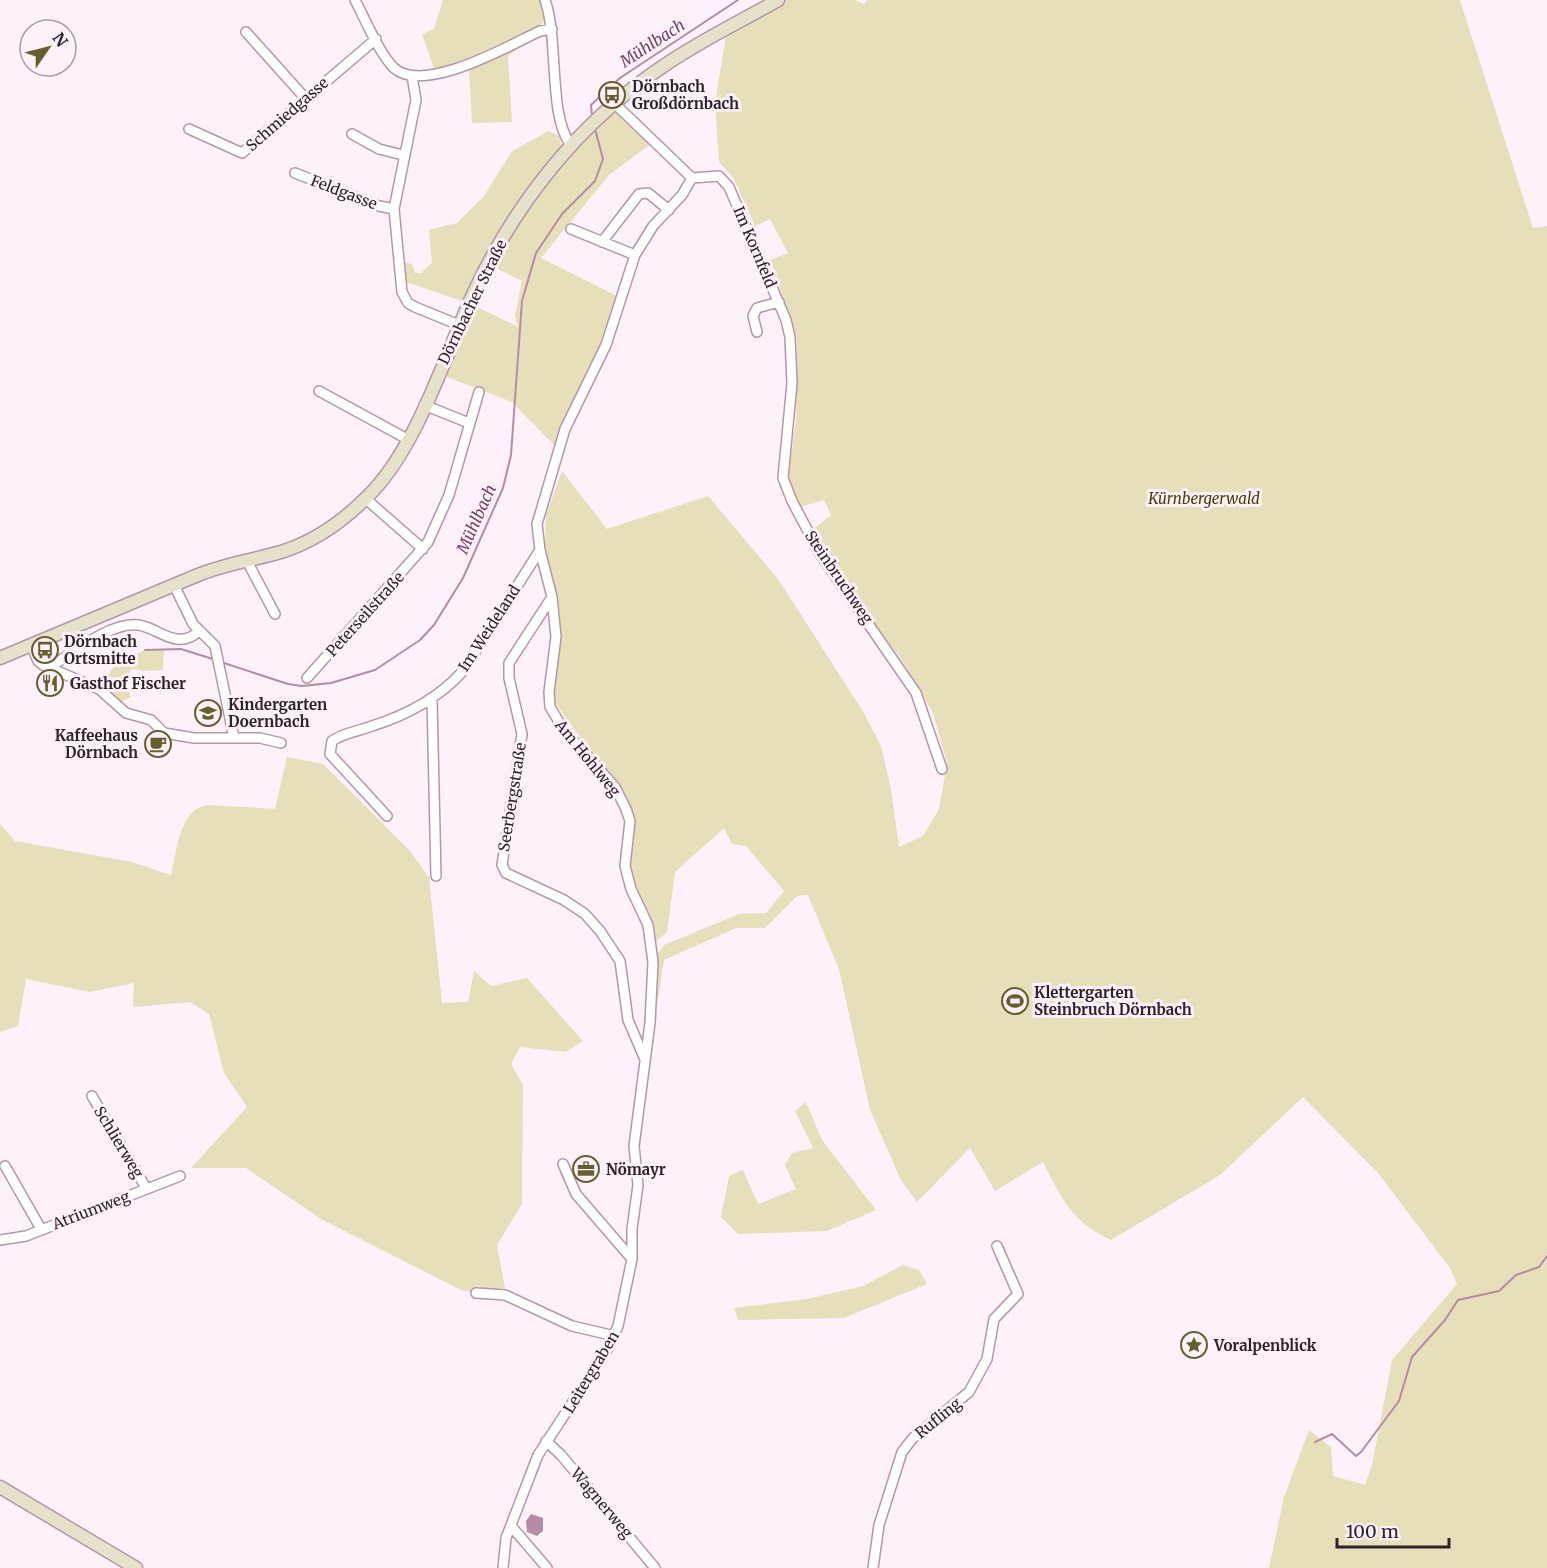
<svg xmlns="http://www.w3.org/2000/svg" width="1547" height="1568" viewBox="0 0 1547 1568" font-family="Merriweather,serif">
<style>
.green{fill:#e6dfb9}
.water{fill:#b48ca6}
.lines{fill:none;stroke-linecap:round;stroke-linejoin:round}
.stream{stroke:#b48ca6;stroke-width:2}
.street-casing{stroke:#b397a9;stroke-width:12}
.secondary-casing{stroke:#b397a9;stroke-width:15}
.street{stroke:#fff;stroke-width:9}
.secondary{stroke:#e6e2c9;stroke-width:12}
.labels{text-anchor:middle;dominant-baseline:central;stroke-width:6;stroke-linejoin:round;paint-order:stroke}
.poi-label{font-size:15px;font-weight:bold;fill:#2d2229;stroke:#fef1f9;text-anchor:start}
.street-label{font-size:15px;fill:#2d2229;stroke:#fef1f9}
.park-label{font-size:15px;font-style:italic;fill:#483e05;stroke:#fef1f9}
.water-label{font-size:16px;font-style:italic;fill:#754066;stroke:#fef1f9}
</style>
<rect width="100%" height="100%" fill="#fef1f9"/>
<!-- green -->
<path class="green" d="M 443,0 L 542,0 L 546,20 L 538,28 L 472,61 L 435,71 L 422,34 L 434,29 Z
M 783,0 L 854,0 L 864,4 L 867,0 L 1460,0 L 1533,228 L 1547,226 L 1547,1568 L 1269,1568 L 1284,1497 L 1309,1430 L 1331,1447 L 1333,1476 L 1365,1485 L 1372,1465 L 1392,1360 L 1457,1284 L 1450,1268 L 1378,1173 L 1303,1097 L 1220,1175 L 1111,1240 C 1071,1221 1062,1199 1043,1162 L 995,1191 L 970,1148 L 917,1202 L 901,1180 L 870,1110 L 839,969 L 808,895 L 797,896 L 765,928 L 736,928 L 664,960 L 658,999 L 654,1000 L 656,956 L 664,945 L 739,914 L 766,913 L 784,891 L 746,846 L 732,844 L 724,828 L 675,872 L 667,932 L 653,944 L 631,876 L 629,859 L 634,828 L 629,803 L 555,703 L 554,694 L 561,628 L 545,545 L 546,515 L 562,471 L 607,529 L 708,496 L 778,579 L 864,713 L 881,746 L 891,789 L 899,847 L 923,836 L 939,809 L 947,763 L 933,713 L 900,657 L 858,607 L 812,530 L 831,515 L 824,500 L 800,507 L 788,477 L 796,422 L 797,339 L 770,260 L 788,253 L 770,219 L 755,226 L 734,179 L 719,162 L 715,103 L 726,36 Z
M 531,39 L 508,56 L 512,122 L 472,123 L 469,69 Z
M 615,111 L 652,143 L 609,175 L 541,258 L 619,297 L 604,340 L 574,399 L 555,446 L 512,402 L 442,375 L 475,306 L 518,327 L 515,316 L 522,281 L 492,266 C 524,210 563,151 615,111 Z
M 549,131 L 559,136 L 561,144 L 559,153 L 465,302 L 403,281 L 401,262 L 412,264 L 415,273 L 421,273 L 432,263 L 429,230 L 457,223 L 484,196 L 512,151 Z
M 145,650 L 164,650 L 163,670 L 144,671 L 133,669 C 121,676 127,686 131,697 L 119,703 L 110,698 L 108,690 L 111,683 L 105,679 L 116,664 Z
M 287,757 L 323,764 L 411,852 L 429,878 L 442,1003 L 468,1002 L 474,971 L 491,986 L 527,978 L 583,1041 L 566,1052 L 520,1047 L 511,1064 L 523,1085 L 522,1204 L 497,1245 L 505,1288 L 476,1293 L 461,1290 L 321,1219 L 246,1168 L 191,1168 L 247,1107 L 224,1073 L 209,1014 L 190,1002 L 133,1007 L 134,983 L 90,992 L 26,979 L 18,1026 L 0,1032 L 0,824 L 15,841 L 132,862 L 171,875 C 177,852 179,808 208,805 L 275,809 Z
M 806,1102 L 822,1140 L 876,1210 L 827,1231 L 738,1234 L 721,1217 L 729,1176 L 743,1170 L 758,1204 L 796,1189 L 785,1165 L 792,1153 L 813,1148 L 795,1111 Z
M 903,1265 L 919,1270 L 927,1284 L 844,1318 L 738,1320 L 734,1308 L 807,1299 L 863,1286 Z"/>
<!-- water -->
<path class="water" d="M 531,1514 L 543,1518 L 543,1531 L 537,1536 L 527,1532 L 526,1521 Z"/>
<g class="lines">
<!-- stream -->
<path class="stream" d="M 592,115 L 591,105 L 620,78 L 738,0
M 145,650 L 181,649 L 216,660
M 221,662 L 288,684 L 302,686 L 331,683 L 375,670 L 420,640 L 434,625 L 463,578 L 503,488 L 511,455 L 522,301 L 536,253 L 562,214 L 595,181 L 603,159 L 595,129
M 1315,1442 L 1332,1434 L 1356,1456 L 1361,1452 L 1399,1401 L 1412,1357 L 1445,1320 L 1458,1300 L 1499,1291 L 1516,1275 L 1539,1267 L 1547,1256"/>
<defs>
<path id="street" d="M 355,0 C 365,19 379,53 394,68 C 424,95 510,45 540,31 L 552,29
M 545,0 C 559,39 548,117 571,145
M 246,32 L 306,99
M 412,76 L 416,100 L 394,209 L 402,292 L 408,303 L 415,307 L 459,325
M 614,103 L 692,178 L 682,195 L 653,226 L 635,255 L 606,345 L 565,429 L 537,524 L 540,550 L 552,597 L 509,663 L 509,678 L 522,734 L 502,865 L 506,873 L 564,900 L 585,914 L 600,931 L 620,961 L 628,1020 L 644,1057
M 189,129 L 242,153 L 376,39
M 352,134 L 379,149 L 403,155
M 295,173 L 379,206 L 394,209
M 692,178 L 719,176 L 729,187 L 786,320 L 790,337 L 792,383 L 783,478 L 792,501 L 820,554 L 916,693 L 942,769
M 571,229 L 635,255
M 602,242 L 639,194 L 648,193 L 669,210
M 757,332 L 753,316 L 757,308 L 779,302
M 319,391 L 409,440
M 424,405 L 469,423
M 366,499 L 423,549
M 247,561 L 275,614
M 174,585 L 193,624 L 215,646 L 234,738
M 31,645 L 38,661 L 43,665 L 99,689 L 126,713 L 151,720 L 164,733 L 194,738 L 260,738 L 281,743
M 50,667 C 72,654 109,622 138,625 C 158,627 177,652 199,631
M 307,678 L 428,542 L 449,495 L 479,392
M 432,699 L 436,876
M 387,816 L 330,754 L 332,741 C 343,733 359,731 372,726 C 407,715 439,698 463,671 L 540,550
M 92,1096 L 146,1188
M 563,1164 L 576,1194 L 632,1259
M 5,1166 L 41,1229
M 0,1240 L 26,1236 L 180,1176
M 476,1293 L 505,1295 L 572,1326 L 615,1336
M 546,1441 L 561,1455 L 655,1568
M 512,1527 L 547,1568
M 503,1568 L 506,1538 L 538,1455 L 607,1350 L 618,1326 L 632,1259 L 632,1229 L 638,1185 L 634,1146 L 650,1023 L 653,962 L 648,925 L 631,889 L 625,866 L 630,821 L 626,809 L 615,787 L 564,730 L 550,707 L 549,692 L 556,637 L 552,597
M 873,1568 L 879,1525 L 902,1452 L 913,1438 L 969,1392 L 987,1359 L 994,1319 L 1018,1294 L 997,1246"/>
<path id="secondary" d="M 0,658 C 66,631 132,602 198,575 C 225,564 253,560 281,552 C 313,542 342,522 366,498 C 417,450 445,354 475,290 C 517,201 580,122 662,67 C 699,41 740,22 778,0
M 0,1487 L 136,1568"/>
</defs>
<!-- street casing -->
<use href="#street" class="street-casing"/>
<!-- secondary casing -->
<use href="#secondary" class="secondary-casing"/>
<!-- street -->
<use href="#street" class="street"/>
<!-- secondary -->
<use href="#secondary" class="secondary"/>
</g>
<!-- icons -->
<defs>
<symbol id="bus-ring" viewBox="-11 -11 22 22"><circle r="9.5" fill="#fef1f9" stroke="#685e2b" stroke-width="1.5"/><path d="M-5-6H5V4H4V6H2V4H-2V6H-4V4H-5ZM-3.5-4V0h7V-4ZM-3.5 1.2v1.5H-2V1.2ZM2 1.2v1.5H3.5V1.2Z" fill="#685e2b"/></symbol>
<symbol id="restaurant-ring" viewBox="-11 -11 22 22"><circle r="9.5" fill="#fef1f9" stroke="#685e2b" stroke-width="1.5"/><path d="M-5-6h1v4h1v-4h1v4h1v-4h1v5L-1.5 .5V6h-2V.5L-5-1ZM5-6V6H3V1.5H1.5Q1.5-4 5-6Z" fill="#685e2b"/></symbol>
<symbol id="school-ring" viewBox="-11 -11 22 22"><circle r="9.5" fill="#fef1f9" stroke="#685e2b" stroke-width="1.5"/><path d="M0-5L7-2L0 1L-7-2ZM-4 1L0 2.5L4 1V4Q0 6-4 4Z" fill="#685e2b"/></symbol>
<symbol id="cafe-ring" viewBox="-11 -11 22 22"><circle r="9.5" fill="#fef1f9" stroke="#685e2b" stroke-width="1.5"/><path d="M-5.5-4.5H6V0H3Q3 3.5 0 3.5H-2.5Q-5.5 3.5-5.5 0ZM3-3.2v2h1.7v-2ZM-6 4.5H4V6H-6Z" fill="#685e2b"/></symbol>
<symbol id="stadium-ring" viewBox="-11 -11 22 22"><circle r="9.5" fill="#fef1f9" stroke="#685e2b" stroke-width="1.5"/><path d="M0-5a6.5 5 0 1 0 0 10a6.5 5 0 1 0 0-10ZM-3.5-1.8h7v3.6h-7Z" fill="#685e2b"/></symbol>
<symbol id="office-ring" viewBox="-11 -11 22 22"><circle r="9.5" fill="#fef1f9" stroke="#685e2b" stroke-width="1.5"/><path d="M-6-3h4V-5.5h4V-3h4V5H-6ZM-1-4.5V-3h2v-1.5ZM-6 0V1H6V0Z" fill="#685e2b"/></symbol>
<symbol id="sight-ring" viewBox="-11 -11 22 22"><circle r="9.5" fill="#fef1f9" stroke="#685e2b" stroke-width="1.5"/><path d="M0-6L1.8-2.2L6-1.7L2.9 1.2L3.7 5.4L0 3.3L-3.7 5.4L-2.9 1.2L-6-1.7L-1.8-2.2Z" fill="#685e2b"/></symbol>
</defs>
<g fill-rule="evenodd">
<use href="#bus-ring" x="597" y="80" width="30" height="30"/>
<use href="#bus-ring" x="30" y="635" width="30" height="30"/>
<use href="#restaurant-ring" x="35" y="668" width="30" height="30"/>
<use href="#school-ring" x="193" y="698" width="30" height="30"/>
<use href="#cafe-ring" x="143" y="729" width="30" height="30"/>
<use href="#stadium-ring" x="1000" y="986" width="30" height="30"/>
<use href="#office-ring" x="571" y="1154" width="30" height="30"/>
<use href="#sight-ring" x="1179" y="1330" width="30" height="30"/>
</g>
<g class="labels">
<!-- poi labels -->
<g class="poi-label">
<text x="632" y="86">Dörnbach<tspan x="632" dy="17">Großdörnbach</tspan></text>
<text x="64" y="641">Dörnbach<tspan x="64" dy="17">Ortsmitte</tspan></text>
<text x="70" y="683">Gasthof Fischer</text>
<text x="228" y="704">Kindergarten<tspan x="228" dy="17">Doernbach</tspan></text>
<text x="138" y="735" text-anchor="end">Kaffeehaus<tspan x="138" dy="17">Dörnbach</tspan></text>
<text x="1034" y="992">Klettergarten<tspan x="1034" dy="17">Steinbruch Dörnbach</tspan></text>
<text x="606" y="1169">Nömayr</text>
<text x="1214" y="1345">Voralpenblick</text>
</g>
<!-- street labels -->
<g class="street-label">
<text transform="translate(287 114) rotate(-41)">Schmiedgasse</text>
<text transform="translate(344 192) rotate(21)">Feldgasse</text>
<text transform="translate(755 247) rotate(67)">Im Kornfeld</text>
<text transform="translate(472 302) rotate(-64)">Dörnbacher Straße</text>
<text transform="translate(839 577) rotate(56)">Steinbruchweg</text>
<text transform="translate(365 614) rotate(-48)">Peterseilstraße</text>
<text transform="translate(489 628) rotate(-57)">Im Weideland</text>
<text transform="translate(588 758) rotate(51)">Am Hohlweg</text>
<text transform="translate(512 797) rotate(-81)">Seerbergstraße</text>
<text transform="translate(119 1142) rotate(59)">Schlierweg</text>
<text transform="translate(91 1210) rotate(-21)">Atriumweg</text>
<text transform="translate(591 1372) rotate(-59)">Leitergraben</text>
<text transform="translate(938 1418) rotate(-39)">Rufling</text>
<text transform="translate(602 1503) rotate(50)">Wagnerweg</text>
</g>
<!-- park labels -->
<g class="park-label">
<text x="1204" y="498">Kürnbergerwald</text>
</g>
<!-- water labels -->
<g class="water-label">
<text transform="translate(652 43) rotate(-33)">Mühlbach</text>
<text transform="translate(476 519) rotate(-66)">Mühlbach</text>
</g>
</g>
<!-- north arrow -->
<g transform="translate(48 48) rotate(55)"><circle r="28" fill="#fef1f9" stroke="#aa9ea6" stroke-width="1.5"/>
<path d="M0-4.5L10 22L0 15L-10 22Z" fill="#685e2b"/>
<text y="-9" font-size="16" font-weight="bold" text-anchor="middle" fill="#2d2229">N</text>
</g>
<!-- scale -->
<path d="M1337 1538v9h112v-9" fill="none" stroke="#2d2229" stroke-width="3"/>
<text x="1346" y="1538" font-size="18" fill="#2d2229" stroke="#fef1f9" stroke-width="4.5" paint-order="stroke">100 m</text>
</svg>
